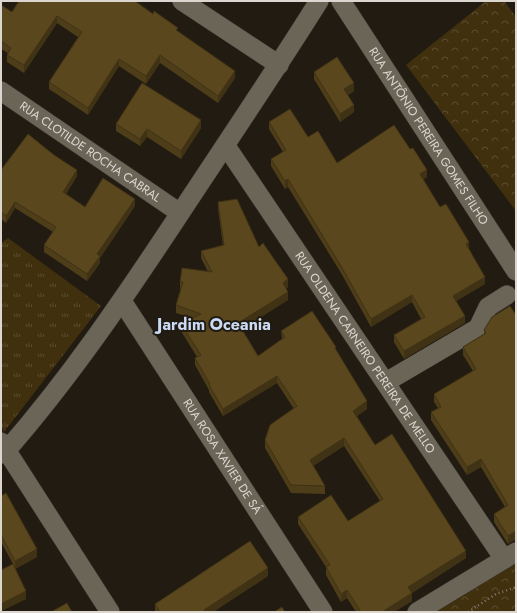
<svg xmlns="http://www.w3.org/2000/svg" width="517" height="613" viewBox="0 0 517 613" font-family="Jost,sans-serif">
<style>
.grass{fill:url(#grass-tufts)}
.park{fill:url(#park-crowns)}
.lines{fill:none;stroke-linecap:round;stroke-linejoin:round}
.minor-casing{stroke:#38342f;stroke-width:20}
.path{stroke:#7f7a71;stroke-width:2.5;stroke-dasharray:1 3;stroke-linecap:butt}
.minor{stroke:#6b6558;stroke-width:19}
.wall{fill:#4e3d19}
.shaded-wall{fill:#403214}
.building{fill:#5b471d;stroke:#403214}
.labels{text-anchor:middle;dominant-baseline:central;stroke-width:4;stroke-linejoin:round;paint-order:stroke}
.street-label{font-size:12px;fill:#dbd7d0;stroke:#211b11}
.district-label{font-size:16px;font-weight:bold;fill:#cbdbf5;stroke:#211b11}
</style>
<defs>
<pattern id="grass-tufts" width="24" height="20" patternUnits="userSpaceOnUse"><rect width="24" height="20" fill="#40300e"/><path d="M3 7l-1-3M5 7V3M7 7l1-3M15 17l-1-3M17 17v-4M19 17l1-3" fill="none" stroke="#5b4d30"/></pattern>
<pattern id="park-crowns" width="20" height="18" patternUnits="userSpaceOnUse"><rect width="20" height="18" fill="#40300e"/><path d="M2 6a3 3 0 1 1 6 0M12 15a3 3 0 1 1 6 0" fill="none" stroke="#5b4d30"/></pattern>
</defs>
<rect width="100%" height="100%" fill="#211b11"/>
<!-- grass -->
<path class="grass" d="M 8,238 L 101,306 L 4,432 L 1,427 L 1,243 Z"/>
<!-- park -->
<path class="park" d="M 486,1 L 504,1 L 516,17 L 516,211 L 406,65 Z
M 516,555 L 516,612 L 424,612 Z"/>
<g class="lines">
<defs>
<g id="minor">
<path d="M 182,1 L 279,65"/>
<path id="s1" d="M 341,1 L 516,271"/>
<path id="s2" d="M 1,91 L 180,213"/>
<path id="s3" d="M 226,146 L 504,559"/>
<path id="s4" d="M 122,301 L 323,612"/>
<path d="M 386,382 L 478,328 L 488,307 L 507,295"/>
<path d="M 1,442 L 110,612"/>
<path d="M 1,454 L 6,451 C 69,379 122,301 175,221 C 223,148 272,76 319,1"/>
<path d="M 417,612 L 516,552"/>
</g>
</defs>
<!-- minor casing -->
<use href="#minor" class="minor-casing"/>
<!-- path -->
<path class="path" d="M 468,612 L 496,594 L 516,587"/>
<!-- minor -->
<use href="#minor" class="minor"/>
</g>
<!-- wall -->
<path class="wall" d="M 19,1 L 178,31 L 235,78 L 218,103 L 160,63 L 146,84 L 119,66 L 88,115 L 49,89 L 49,82 L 78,37 L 57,23 L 24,73 L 7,62 L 7,55 L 8,53 L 1,49 L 1,5 L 12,12 Z
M 314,72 L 354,91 L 348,95 L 354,112 L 340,122 L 314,79 Z
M 269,122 L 308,137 L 337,163 L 427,177 L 423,180 L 440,207 L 469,249 L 485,284 L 456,301 L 465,323 L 404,359 L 394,342 L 394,335 L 421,319 L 412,302 L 371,327 L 341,273 L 288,187 L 285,189 L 271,166 L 271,159 L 283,152 L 269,129 Z
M 116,124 L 201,128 L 181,159 L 147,137 L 140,146 L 116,131 Z
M 1,170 L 77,176 L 66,194 L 85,207 L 135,206 L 100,258 L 100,263 L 87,281 L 44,252 L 44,245 L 53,232 L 15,208 L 6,223 L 1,219 Z
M 218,202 L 259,247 L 288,287 L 286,288 L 288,300 L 242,329 L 258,356 L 282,339 L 281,331 L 336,351 L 367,409 L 357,416 L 375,445 L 466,558 L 412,593 L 412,601 L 394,612 L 356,612 L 347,598 L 341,602 L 326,575 L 326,567 L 298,524 L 298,517 L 348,521 L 380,501 L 344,446 L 313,466 L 325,486 L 325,494 L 291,493 L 265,448 L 265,440 L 294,409 L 277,383 L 223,416 L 209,392 L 209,390 L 195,365 L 195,358 L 197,357 L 181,331 L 181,324 L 192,318 L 176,313 L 176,305 L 181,290 L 180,290 L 180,282 L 208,272 L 201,258 L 201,251 L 223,246 L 218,209 Z
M 516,315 L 516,539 L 508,544 L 494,522 L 494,514 L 505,507 L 481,467 L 467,475 L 431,420 L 431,412 L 438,408 L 434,402 L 434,394 L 473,371 L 463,355 L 463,347 L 484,334 L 484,330 Z
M 1,496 L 37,557 L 15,569 L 26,599 L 1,611 L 1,570 L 13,564 L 1,542 Z
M 268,576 L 213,612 L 155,612 L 155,604 Z"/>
<!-- shaded-wall -->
<path class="shaded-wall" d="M 57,16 L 57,23 L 24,73 L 24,65 Z
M 160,55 L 160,63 L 146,84 L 146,76 Z
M 119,59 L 119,66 L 88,115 L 88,108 Z
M 235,71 L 235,78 L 218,103 L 218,96 Z
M 354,83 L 354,91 L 344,97 L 344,89 Z
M 354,105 L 354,112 L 340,122 L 340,114 Z
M 201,120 L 201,128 L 181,159 L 181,151 Z
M 147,129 L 147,137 L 140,146 L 140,139 Z
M 77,170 L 77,176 L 63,199 L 63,192 Z
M 427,170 L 427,177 L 420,182 L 420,174 Z
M 288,179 L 288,187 L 285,189 L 285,181 Z
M 135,199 L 135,206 L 100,258 L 100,263 L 87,281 L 87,274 L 97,254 Z
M 15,202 L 15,208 L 6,223 L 6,216 Z
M 469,242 L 469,250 L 466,244 Z
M 485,277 L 485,284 L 453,303 L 453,296 Z
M 288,279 L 288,287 L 283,290 L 283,283 Z
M 288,292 L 288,300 L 238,331 L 238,323 Z
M 412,295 L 412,302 L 371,327 L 371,319 Z
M 465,316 L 465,323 L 404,359 L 404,351 Z
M 277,376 L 277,383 L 223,416 L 223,409 Z
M 367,401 L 367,409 L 353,418 L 353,411 Z
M 344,438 L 344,446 L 310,468 L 310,460 Z
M 481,459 L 481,467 L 467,475 L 467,467 Z
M 516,531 L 516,539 L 508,544 L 508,536 Z
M 37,549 L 37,557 L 15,569 L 15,561 Z
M 466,551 L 466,558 L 408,595 L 408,587 Z
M 268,568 L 268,576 L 213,612 L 204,612 L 204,610 Z
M 347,590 L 347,598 L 341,602 L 341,594 Z
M 26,591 L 26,599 L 1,611 L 1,604 Z
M 412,593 L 412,601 L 394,612 L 382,612 Z"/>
<!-- building -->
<path class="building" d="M 19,1 L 135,1 L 153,14 L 154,11 L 178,28 L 176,30 L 235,71 L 218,96 L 160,55 L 146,76 L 119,59 L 88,108 L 49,82 L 82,32 L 57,16 L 24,65 L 7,55 L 11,48 L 1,41 L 1,5 L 12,12 Z
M 337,57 L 354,83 L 344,89 L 354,105 L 340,114 L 314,72 Z
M 142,83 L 201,120 L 181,151 L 147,129 L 140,139 L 116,124 Z
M 290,109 L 308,137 L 318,131 L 337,163 L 394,125 L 410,149 L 413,148 L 427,170 L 420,174 L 440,207 L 446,204 L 469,242 L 466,244 L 485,277 L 453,296 L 465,316 L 404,351 L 394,335 L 425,317 L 412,295 L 371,319 L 341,266 L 288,179 L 285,181 L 271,159 L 286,150 L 269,122 Z
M 28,134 L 54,155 L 77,170 L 63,192 L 85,207 L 103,178 L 135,199 L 97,254 L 100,256 L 87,274 L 44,245 L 56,227 L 15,202 L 6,216 L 1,212 L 1,170 Z
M 237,199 L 259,247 L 263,243 L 288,279 L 283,283 L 288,292 L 238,323 L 258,356 L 285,337 L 281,331 L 312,311 L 336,347 L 335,348 L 367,401 L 353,411 L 375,445 L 392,434 L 466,551 L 408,587 L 412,593 L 382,612 L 361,612 L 347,590 L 341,594 L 326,567 L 330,565 L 298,517 L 331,495 L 348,521 L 383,499 L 344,438 L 310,460 L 325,486 L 291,485 L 265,440 L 270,425 L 297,406 L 277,376 L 223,409 L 209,385 L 210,384 L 195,358 L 201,355 L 181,324 L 201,314 L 176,305 L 183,282 L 180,282 L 182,268 L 212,272 L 201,251 L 224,245 L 218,202 Z
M 510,306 L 516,315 L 516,531 L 508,536 L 494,514 L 508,505 L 481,459 L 467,467 L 431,412 L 441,407 L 434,394 L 476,369 L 463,347 L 486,333 L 484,330 L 492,317 Z
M 6,493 L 37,549 L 15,561 L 1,535 L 1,496 Z
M 250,541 L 268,568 L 204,610 L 205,612 L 160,612 L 155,604 Z
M 13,564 L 26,591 L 1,604 L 1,570 Z
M 67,603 L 72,612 L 51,612 Z
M 282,607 L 285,612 L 274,612 Z"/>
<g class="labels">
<!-- street labels -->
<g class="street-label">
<text stroke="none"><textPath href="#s1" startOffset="161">RUA ANTÔNIO PEREIRA GOMES FILHO</textPath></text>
<text stroke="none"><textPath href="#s2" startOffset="108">RUA CLOTILDE ROCHA CABRAL</textPath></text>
<text stroke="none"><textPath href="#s3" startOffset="249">RUA OLDENA CARNEIRO PEREIRA DE MELLO</textPath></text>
<text stroke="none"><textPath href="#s4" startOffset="185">RUA ROSA XAVIER DE SÁ</textPath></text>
</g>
<!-- district labels -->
<g class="district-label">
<text x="214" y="324">Jardim Oceania</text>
</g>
</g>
<!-- border -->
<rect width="517" height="613" fill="none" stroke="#dbd7d0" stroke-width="4"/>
</svg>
